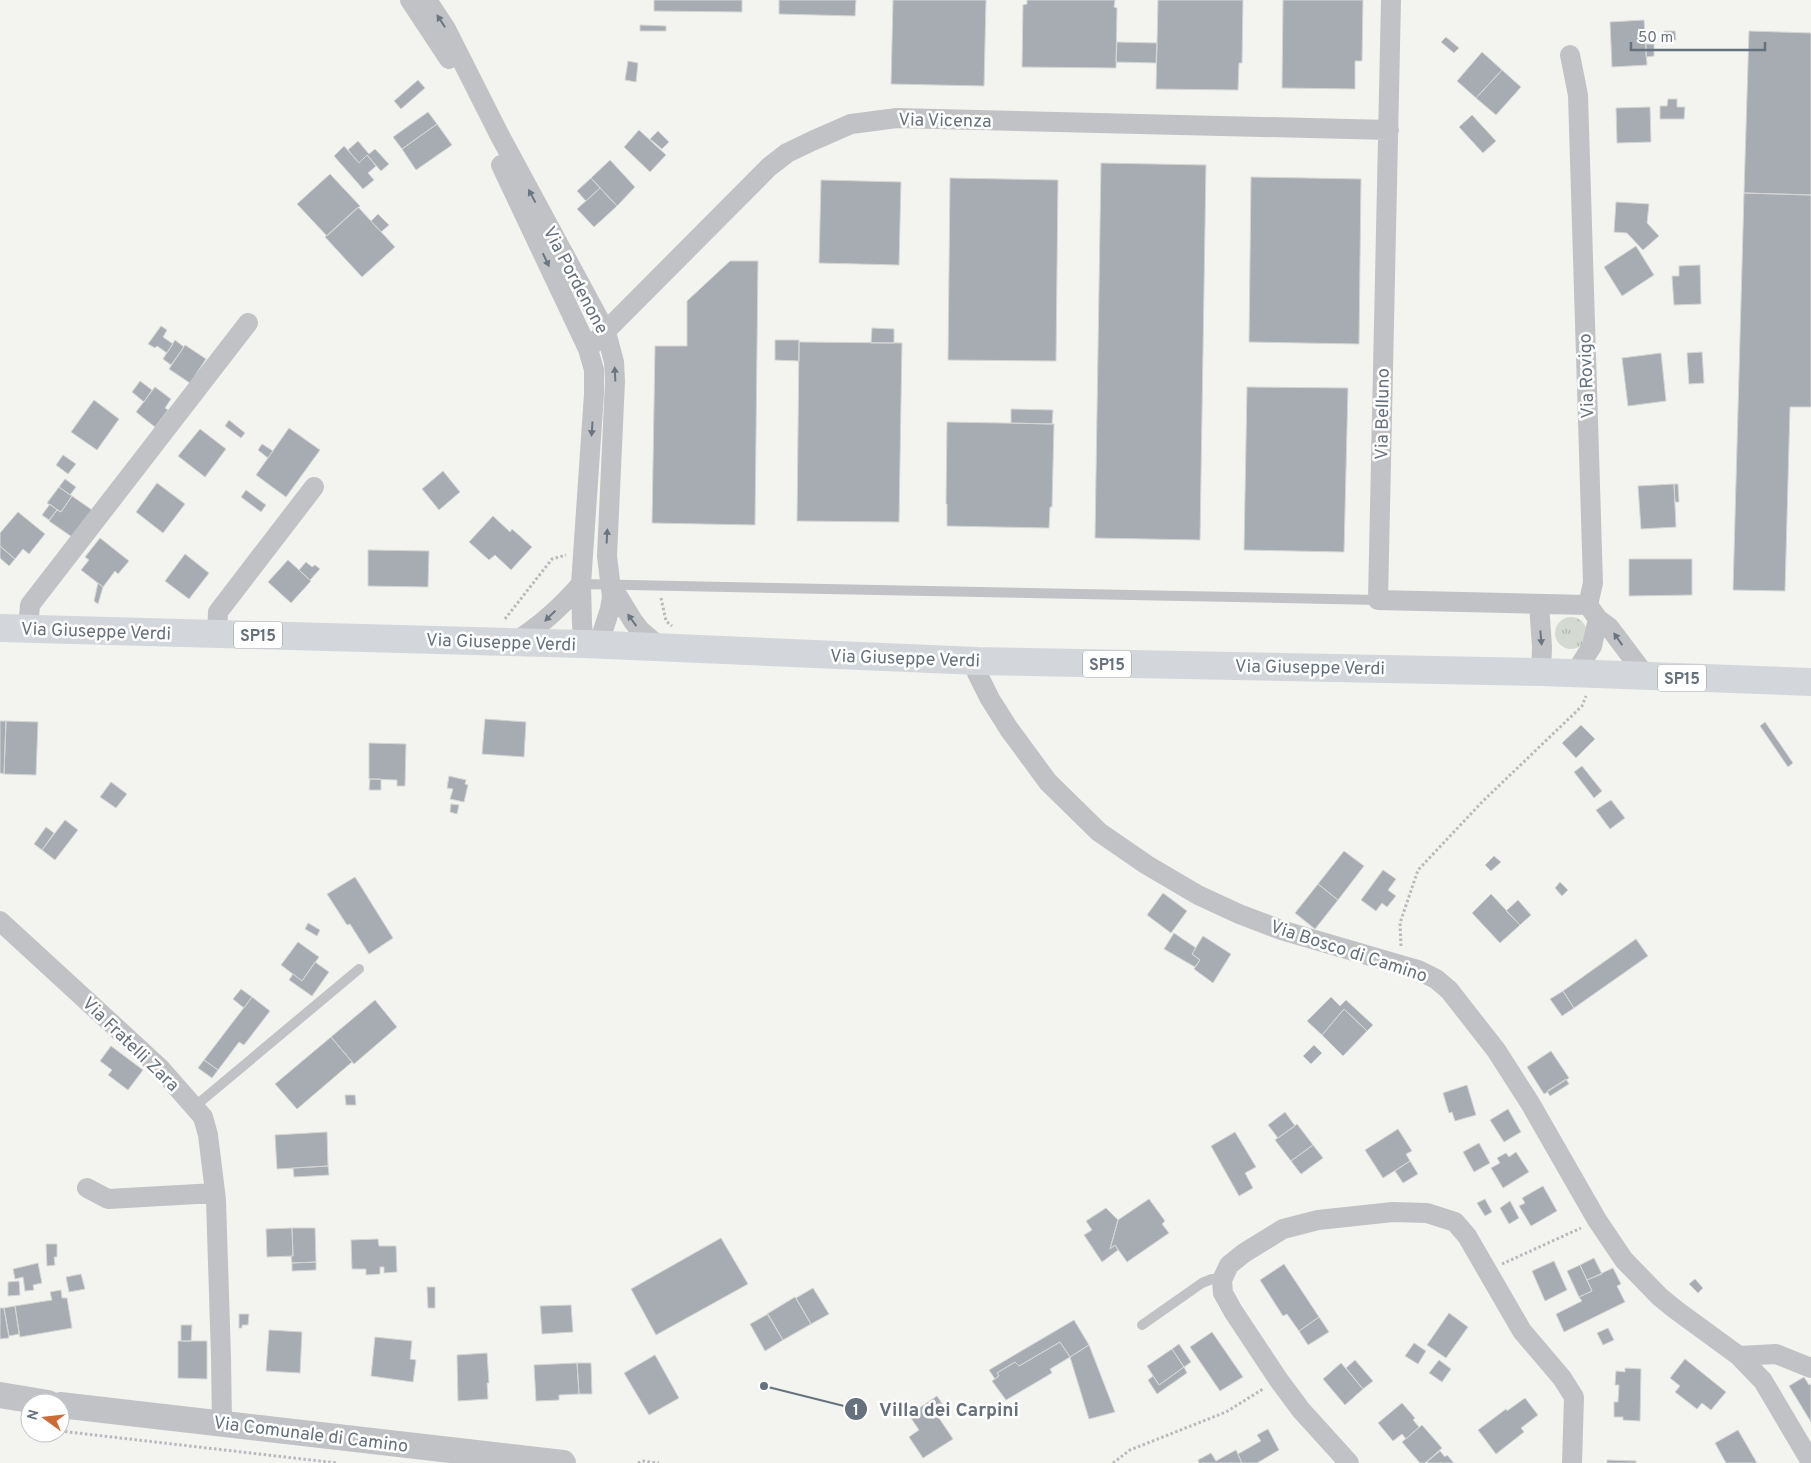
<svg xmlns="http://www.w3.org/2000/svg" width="1811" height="1463" viewBox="0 0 1811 1463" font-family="Overpass,sans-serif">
  <defs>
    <pattern id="grass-tufts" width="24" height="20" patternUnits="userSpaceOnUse" patternTransform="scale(1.25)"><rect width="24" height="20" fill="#d4dad2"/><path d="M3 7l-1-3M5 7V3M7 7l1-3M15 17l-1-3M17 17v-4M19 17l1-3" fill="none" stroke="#b0b5b0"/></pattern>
  </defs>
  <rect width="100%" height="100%" fill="#f3f4f0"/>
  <path fill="url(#grass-tufts)" d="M1555 633a16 16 0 1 1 32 0a16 16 0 1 1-32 0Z"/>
  <path fill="#a6acb2" stroke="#d5d5d3" d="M654 0H742V12L654 11Z
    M779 0H856L855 16 779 14Z
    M893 0H986L984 86 891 84Z
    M1027 0H1115L1114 7 1117 8 1116 68 1022 67 1023 5 1027 4Z
    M1158 0H1243L1242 63H1239L1238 90 1156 89Z
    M1283 0H1363L1362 61H1355V89L1282 88Z
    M1644 20 1647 65 1612 67 1610 22Z
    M640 25 666 26V31H640Z
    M1664 31H1675L1676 40H1664Z
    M1749 31 1811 33V195L1744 193Z
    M1446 37 1459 48 1454 53 1441 42Z
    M1117 42 1157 43 1156 63 1116 62Z
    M1646 44H1654V56L1646 57Z
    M1482 52 1502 70 1476 98 1457 81Z
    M628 61 638 63 636 82 625 80Z
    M1502 70 1521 87 1496 115 1476 98Z
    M418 80 425 88 401 109 394 101Z
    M1668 99H1677V107H1685L1684 119H1660V106H1667Z
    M1650 107 1651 142 1617 143 1616 108Z
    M428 112 437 124 402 149 393 137Z
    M1472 115 1496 141 1483 153 1459 127Z
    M437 124 452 145 416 170 402 149Z
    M639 130 666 155 650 172 624 147Z
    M658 131 669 142 662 149 650 139Z
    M358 141 369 154 375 149 389 164 381 171 367 155 359 163 348 150Z
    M344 146 359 163 367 155 376 166 368 173 374 180 363 189 334 156Z
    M610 160 635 187 617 206 591 178Z
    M1101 163 1206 165 1200 540 1095 538Z
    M330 174 360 206 327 236 297 204Z
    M1251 177 1361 179 1359 344 1249 342Z
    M591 178 600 188 586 201 577 191Z
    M950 178 1058 180 1056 361 948 360Z
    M821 180 901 182 899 265 819 263Z
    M600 188 617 206 594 227 577 209Z
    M1744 193 1811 195V407H1790L1785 591 1733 590Z
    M1616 202 1649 204 1647 223 1659 236 1643 250 1627 233 1614 232Z
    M358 207 395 247 362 277 325 237Z
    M378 214 389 225 381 232 371 221Z
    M1636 246 1654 275 1622 296 1604 267Z
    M730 261H758L755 525 652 523 655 346H687V301Z
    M1700 265 1701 304 1674 305 1672 276H1679V266Z
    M161 326 167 330 163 337 173 344 167 353 157 346 155 348 148 344Z
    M872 328 894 329V343H871Z
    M175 340 184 347 171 365 163 359Z
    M775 340H799V361L775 360Z
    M799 342 902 343 899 522 797 521Z
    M185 345 206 359 190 383 169 369Z
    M1702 352 1704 383 1689 384 1687 353Z
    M1661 353 1666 401 1628 406 1622 358Z
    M140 381 152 390 144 402 132 392Z
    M155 387 171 399 165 408 168 410 155 427 136 412Z
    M1247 387 1348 388 1344 552 1244 550Z
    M94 400 119 419 97 450 71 432Z
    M1011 409 1053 410 1052 424 1011 423Z
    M229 420 245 433 241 438 225 426Z
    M947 422 1054 424 1052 507H1050L1049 528 947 526V504H946Z
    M289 428 320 450 286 497 256 475Z
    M200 429 226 449 205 477 178 456Z
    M262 444 273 451 268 458 258 450Z
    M63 455 76 464 68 474 56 465Z
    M443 471 460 492 439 510 422 489Z
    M65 479 76 487 70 495 59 487Z
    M157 483 185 504 163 533 136 512Z
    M1674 484H1678L1679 502H1675Z
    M1674 484 1676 527 1641 529 1638 486Z
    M59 487 72 496 61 512 47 503Z
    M246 490 266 505 261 512 241 497Z
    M72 496 92 510 72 537 49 521 57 510 61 512Z
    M50 504 57 510 49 520 42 515Z
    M18 512 45 534 29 554 23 549 15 559 0 546V533Z
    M493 516 510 532 512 529 532 547 511 570 495 555 489 560 469 542Z
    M100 538 129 561 118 574 115 571 103 587 81 570 89 560 85 557Z
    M0 546 15 559 9 566 0 558Z
    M368 550 429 551 428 587 368 586Z
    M185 554 209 573 189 599 165 581Z
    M1629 559H1692V595L1629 596Z
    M288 560 311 581 291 603 268 582Z
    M306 562 312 567 315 565 320 569 310 580 299 570Z
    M98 583 103 587 98 604 94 601Z
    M485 719 526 722 524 757 482 754Z
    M0 721H6L4 774 0 773Z
    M6 721 38 722 36 775 4 774Z
    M1765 722 1793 763 1788 767 1760 726Z
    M1581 725 1595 739 1576 758 1562 743Z
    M369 743 406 744 405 786H397V780L369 779Z
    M1582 766 1602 791 1594 798 1574 772Z
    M449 776 466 780 465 784 468 785 464 802 450 799 453 789 447 788Z
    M370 779H381V790H369Z
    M111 782 127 794 116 808 100 797Z
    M1611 800 1625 818 1610 829 1596 810Z
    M451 804 459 805 457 814 450 812Z
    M65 820 78 830 55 860 42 850Z
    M46 827 54 833 42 850 34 844Z
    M1344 851 1364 866 1338 900 1318 884Z
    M1494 856 1501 862 1491 871 1485 865Z
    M1383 870 1396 879 1388 890 1396 896 1387 907 1382 903 1376 911 1361 900Z
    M355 877 393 938 369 954 350 924 347 925 327 894Z
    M1560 882 1568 890 1562 896 1555 888Z
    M1318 884 1338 900 1315 929 1295 913Z
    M1163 893 1187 911 1171 933 1147 915Z
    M1491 894 1520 925 1500 943 1472 913Z
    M1518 900 1531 915 1520 925 1506 911Z
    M308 923 320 930 317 936 305 929Z
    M1174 933 1196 948 1192 954 1200 960 1195 967 1164 949Z
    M1203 936 1231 954 1213 983 1194 969 1200 960 1192 954Z
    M1636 939 1648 956 1574 1008 1563 991Z
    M298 942 319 957 302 981 281 965Z
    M315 962 329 972 312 996 289 980 293 974 302 981Z
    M241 989 252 997 244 1008 233 999Z
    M1563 991 1574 1008 1562 1016 1550 999Z
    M252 997 270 1011 244 1045 239 1042 218 1070 204 1060Z
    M1331 997 1340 1006 1346 1000 1373 1025 1367 1031 1344 1009 1322 1035 1307 1021Z
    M375 1000 397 1027 354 1064 331 1037Z
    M1344 1009 1367 1031 1343 1056 1322 1035Z
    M331 1037 352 1062 297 1109 275 1084Z
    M1314 1045 1322 1053 1311 1064 1303 1056Z
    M111 1046 143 1070 128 1090 108 1075 112 1070 100 1061Z
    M1551 1051 1569 1078 1544 1094 1527 1067Z
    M204 1060 218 1070 212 1078 198 1068Z
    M1566 1079 1569 1084 1550 1096 1547 1091Z
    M1467 1085 1476 1115 1455 1121 1452 1112 1449 1113 1443 1093Z
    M345 1095H355L356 1105H346Z
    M1508 1109 1521 1132 1504 1142 1490 1120Z
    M1285 1112 1295 1126 1278 1138 1268 1125Z
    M1297 1124 1313 1145 1291 1161 1275 1140Z
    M1398 1129 1412 1151 1406 1154 1410 1161 1383 1178 1365 1150Z
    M327 1132 328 1166 277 1169 275 1135Z
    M1235 1132 1256 1167 1245 1173 1253 1188 1239 1196 1211 1146Z
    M1479 1143 1490 1163 1474 1172 1463 1152Z
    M1313 1145 1323 1158 1301 1174 1291 1161Z
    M1516 1152 1529 1172 1503 1188 1491 1168 1500 1163 1497 1158 1506 1153 1509 1157Z
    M1410 1161 1418 1174 1403 1183 1395 1171Z
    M328 1166 329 1175 294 1177 293 1168Z
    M1543 1186 1557 1211 1531 1226 1519 1206 1525 1203 1522 1198Z
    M1149 1199 1165 1221 1162 1224 1169 1233 1127 1262 1115 1245 1110 1249 1118 1220Z
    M1485 1199 1492 1212 1485 1216 1477 1203Z
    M1510 1201 1519 1218 1509 1224 1500 1208Z
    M1106 1208 1118 1220 1110 1249 1115 1245 1118 1250 1102 1262 1084 1235 1092 1230 1086 1221Z
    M292 1228 293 1256 267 1257 266 1229Z
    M292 1228H315L316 1262 292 1263 291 1256H293Z
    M721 1238 748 1284 656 1335 631 1289Z
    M378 1239 379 1246H396L397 1272 384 1273V1267H380V1274L366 1275V1269H352L351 1240Z
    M46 1244H57V1257H54L55 1265 47 1266Z
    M1594 1258 1602 1274 1587 1280 1580 1265Z
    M1554 1261 1567 1290 1545 1301 1532 1271Z
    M316 1262V1270L292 1271V1263Z
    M38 1263 42 1283 33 1285 34 1290 25 1291 23 1277 15 1279 13 1269Z
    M1284 1264 1319 1317 1299 1331 1287 1314 1283 1316 1260 1280Z
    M1580 1265 1592 1291 1579 1297 1567 1271Z
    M1613 1268 1621 1284 1617 1286 1625 1302 1564 1332 1556 1314 1582 1301 1579 1297 1592 1291 1587 1280Z
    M81 1274 85 1289 69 1292 66 1277Z
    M1695 1279 1703 1288 1698 1293 1689 1284Z
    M19 1281 20 1295 8 1296V1282Z
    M427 1287H435V1308H428Z
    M813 1288 829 1314 811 1324 796 1298Z
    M61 1290 62 1298H67L72 1328 20 1337 15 1306 52 1300 50 1292Z
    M795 1297 811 1324 783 1340 767 1314Z
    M571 1305 573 1332 542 1334 540 1306Z
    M15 1306 19 1334 9 1336 4 1308Z
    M0 1308H4L9 1338 0 1339Z
    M1449 1313 1468 1327 1446 1358 1427 1345Z
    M239 1314H249L248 1325H242V1328H239Z
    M768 1314 783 1340 765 1351 750 1324Z
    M1319 1317 1329 1332 1308 1345 1299 1331Z
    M1074 1320 1089 1345 1070 1357 1060 1342 1019 1366 1015 1362 997 1373 999 1376 995 1379 989 1370Z
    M181 1325H192L191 1341H181Z
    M1608 1328 1614 1340 1603 1345 1597 1333Z
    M269 1330 302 1332 300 1373 266 1371Z
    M1212 1332 1243 1377 1220 1391 1190 1347Z
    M375 1337 412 1341 410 1359 416 1360 413 1382 371 1376Z
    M178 1341H207V1379L178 1378Z
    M1060 1342 1070 1357 1050 1369 1052 1373 1006 1400 992 1381 999 1376 997 1373 1015 1362 1019 1366Z
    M1414 1343 1426 1351 1418 1364 1405 1356Z
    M1179 1344 1191 1362 1184 1367 1172 1349Z
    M1089 1345 1115 1412 1089 1419 1070 1357Z
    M1172 1349 1184 1367 1159 1385 1147 1366Z
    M487 1353 489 1383H487L488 1399 458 1401 457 1355Z
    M655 1355 679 1398 649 1415 624 1373Z
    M1685 1359 1726 1392 1711 1410 1702 1403 1697 1409 1675 1392 1680 1386 1670 1378Z
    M1355 1360 1373 1381 1363 1389 1346 1368Z
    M1439 1360 1451 1369 1442 1382 1429 1373Z
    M577 1363H591L592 1394H579Z
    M577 1363 579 1394 559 1395V1400L536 1401 534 1365Z
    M1341 1363 1363 1389 1345 1405 1323 1379Z
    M1184 1367 1187 1373 1157 1394 1148 1380 1153 1376 1159 1385Z
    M1625 1368 1641 1369 1640 1421 1623 1420V1417H1614V1402H1618L1619 1385H1615L1616 1371 1625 1372Z
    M1804 1377 1809 1385 1811 1384V1422L1789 1386Z
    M937 1396 948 1412 939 1418 953 1439 923 1458 909 1437 919 1430 909 1415Z
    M1525 1398 1538 1415 1521 1428 1524 1432 1496 1454 1478 1430 1506 1409 1507 1411Z
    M1402 1403 1415 1418 1413 1420 1419 1427 1406 1439 1402 1434 1393 1441 1378 1423Z
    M1422 1425 1442 1448 1425 1463H1420L1402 1442Z
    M1268 1429 1279 1450 1257 1463H1242L1238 1454 1261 1441 1257 1435Z
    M1738 1430 1757 1463H1726L1715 1443Z
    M1236 1450 1242 1463H1199L1198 1460 1211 1453 1216 1461Z
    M1440 1451 1445 1457 1447 1455 1454 1463H1428L1427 1462Z
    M1607 1460 1636 1461V1463H1607Z"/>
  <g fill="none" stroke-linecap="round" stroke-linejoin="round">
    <path stroke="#b7b9bc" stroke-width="3" stroke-dasharray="2.5 2.5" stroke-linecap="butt" d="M661 598 666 621 672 626
      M505 619 552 559 566 555
      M1401 946 1400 923 1418 870 1483 801 1582 706 1586 696
      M1502 1264 1581 1228
      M60 1431 337 1463
      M638 1463 642 1461 659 1463
      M1113 1463 1130 1450 1226 1412 1263 1389"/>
    <path stroke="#c0c2c5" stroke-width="10" d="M581 584 1378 600
      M194 1107 359 969
      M1142 1325 1202 1283 1212 1279 1222 1280"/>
    <path stroke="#c0c2c5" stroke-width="20" d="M410 0 449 59
      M427 0 446 29 500 136 606 332 614 362 615 381 607 556 612 597 610 609 598 646
      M1391 0 1378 600 1588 605
      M1570 55 1578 95 1593 583 1588 605
      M501 165 588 349 594 370V394L581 584 582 624 584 644
      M588 349 769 167 787 153 812 141 851 124 897 118 1389 130
      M611 585 633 621 640 630 661 648
      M1539 604 1542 647 1541 672
      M1588 605 1598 619 1609 627 1646 676
      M28 629 30 605 248 323
      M217 634 218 612 314 487
      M515 642C542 624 560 608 581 584
      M977 661V673L990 699 1009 729 1048 782 1099 832 1147 865 1198 895 1239 914 1281 930 1418 970 1436 979 1449 990 1496 1050 1530 1103 1597 1220 1624 1260 1660 1297 1676 1310 1739 1356 1763 1381 1811 1462
      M1575 673 1592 646 1598 619
      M0 921 160 1068 203 1117 208 1135 216 1200 221 1357 222 1423
      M87 1188 108 1199 215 1193
      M1739 1356 1776 1354 1811 1368
      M1349 1463 1301 1410 1278 1379 1233 1311 1223 1293 1222 1280 1229 1265 1244 1253 1283 1229 1318 1220 1393 1212 1427 1213 1455 1222 1467 1236 1522 1331 1562 1378 1574 1397 1572 1463"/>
    <path stroke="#c0c2c5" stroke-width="26" d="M0 1395 48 1403
      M60 1405 563 1463"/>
    <path stroke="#d3d7db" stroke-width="28" d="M0 628 584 644 977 661 1541 672 1811 682"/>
  </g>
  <defs><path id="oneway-solid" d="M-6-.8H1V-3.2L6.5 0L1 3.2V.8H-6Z" transform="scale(1.25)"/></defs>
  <g fill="#6a7582">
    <use href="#oneway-solid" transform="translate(441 21) rotate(-123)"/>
    <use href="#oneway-solid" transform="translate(532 196) rotate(-118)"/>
    <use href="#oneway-solid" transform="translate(546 260) rotate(65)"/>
    <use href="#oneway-solid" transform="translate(615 374) rotate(-93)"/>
    <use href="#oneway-solid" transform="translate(592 429) rotate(94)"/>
    <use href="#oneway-solid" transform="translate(607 536) rotate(-87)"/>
    <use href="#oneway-solid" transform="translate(550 616) rotate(136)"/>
    <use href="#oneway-solid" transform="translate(632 620) rotate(-126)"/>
    <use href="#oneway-solid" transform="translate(1541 638) rotate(85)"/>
    <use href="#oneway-solid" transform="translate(1618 639) rotate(-125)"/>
  </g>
  <g text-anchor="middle" stroke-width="5" stroke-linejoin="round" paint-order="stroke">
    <g fill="#fff" stroke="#949ca5" stroke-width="1">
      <rect x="234" y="621.5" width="48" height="27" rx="4"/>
      <rect x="1083" y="650.5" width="48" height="27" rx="4"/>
      <rect x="1658" y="664.5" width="48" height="27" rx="4"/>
    </g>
    <g font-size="16" font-weight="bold" fill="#66717e">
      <text x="258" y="641">SP15</text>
      <text x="1107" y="670">SP15</text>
      <text x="1682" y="684">SP15</text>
    </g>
    <g font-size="18" fill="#66717e" stroke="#fff">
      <text transform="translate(945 120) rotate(1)" y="6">Via Vicenza</text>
      <text transform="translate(576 280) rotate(62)" y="6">Via Pordenone</text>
      <text transform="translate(1586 376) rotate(-92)" y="6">Via Rovigo</text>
      <text transform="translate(1382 414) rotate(-89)" y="6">Via Belluno</text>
      <text transform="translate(96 631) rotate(2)" y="6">Via Giuseppe Verdi</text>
      <text transform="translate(501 642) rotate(2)" y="6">Via Giuseppe Verdi</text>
      <text transform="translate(905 658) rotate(2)" y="6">Via Giuseppe Verdi</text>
      <text transform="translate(1310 667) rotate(1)" y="6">Via Giuseppe Verdi</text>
      <text transform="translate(1349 951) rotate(18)" y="6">Via Bosco di Camino</text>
      <text transform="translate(131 1044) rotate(44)" y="6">Via Fratelli Zara</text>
      <text transform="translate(311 1434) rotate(7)" y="6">Via Comunale di Camino</text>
    </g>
  </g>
  <path fill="none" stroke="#66717e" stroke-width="2" d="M764 1386L856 1409"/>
  <g fill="#66717e" stroke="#fff" stroke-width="2">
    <circle cx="764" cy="1386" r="5"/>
    <circle cx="856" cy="1409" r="12"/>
  </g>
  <g font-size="15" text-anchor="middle" font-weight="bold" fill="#fff">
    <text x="856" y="1415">1</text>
  </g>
  <g font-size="19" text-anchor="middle" font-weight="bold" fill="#66717e" stroke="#fff" stroke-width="5" stroke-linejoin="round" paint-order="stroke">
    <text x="949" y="1416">Villa dei Carpini</text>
  </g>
  <g transform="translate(45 1418) rotate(285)"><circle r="24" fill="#ffffff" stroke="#c2c6cb"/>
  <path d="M0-4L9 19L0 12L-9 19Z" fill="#cd6b37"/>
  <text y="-8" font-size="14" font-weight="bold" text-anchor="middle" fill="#66717e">N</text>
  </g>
  <path d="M1631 42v8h134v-8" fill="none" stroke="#66717e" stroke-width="2.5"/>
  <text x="1638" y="42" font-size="15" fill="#66717e" stroke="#ffffff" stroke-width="4" paint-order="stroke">50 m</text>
</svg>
